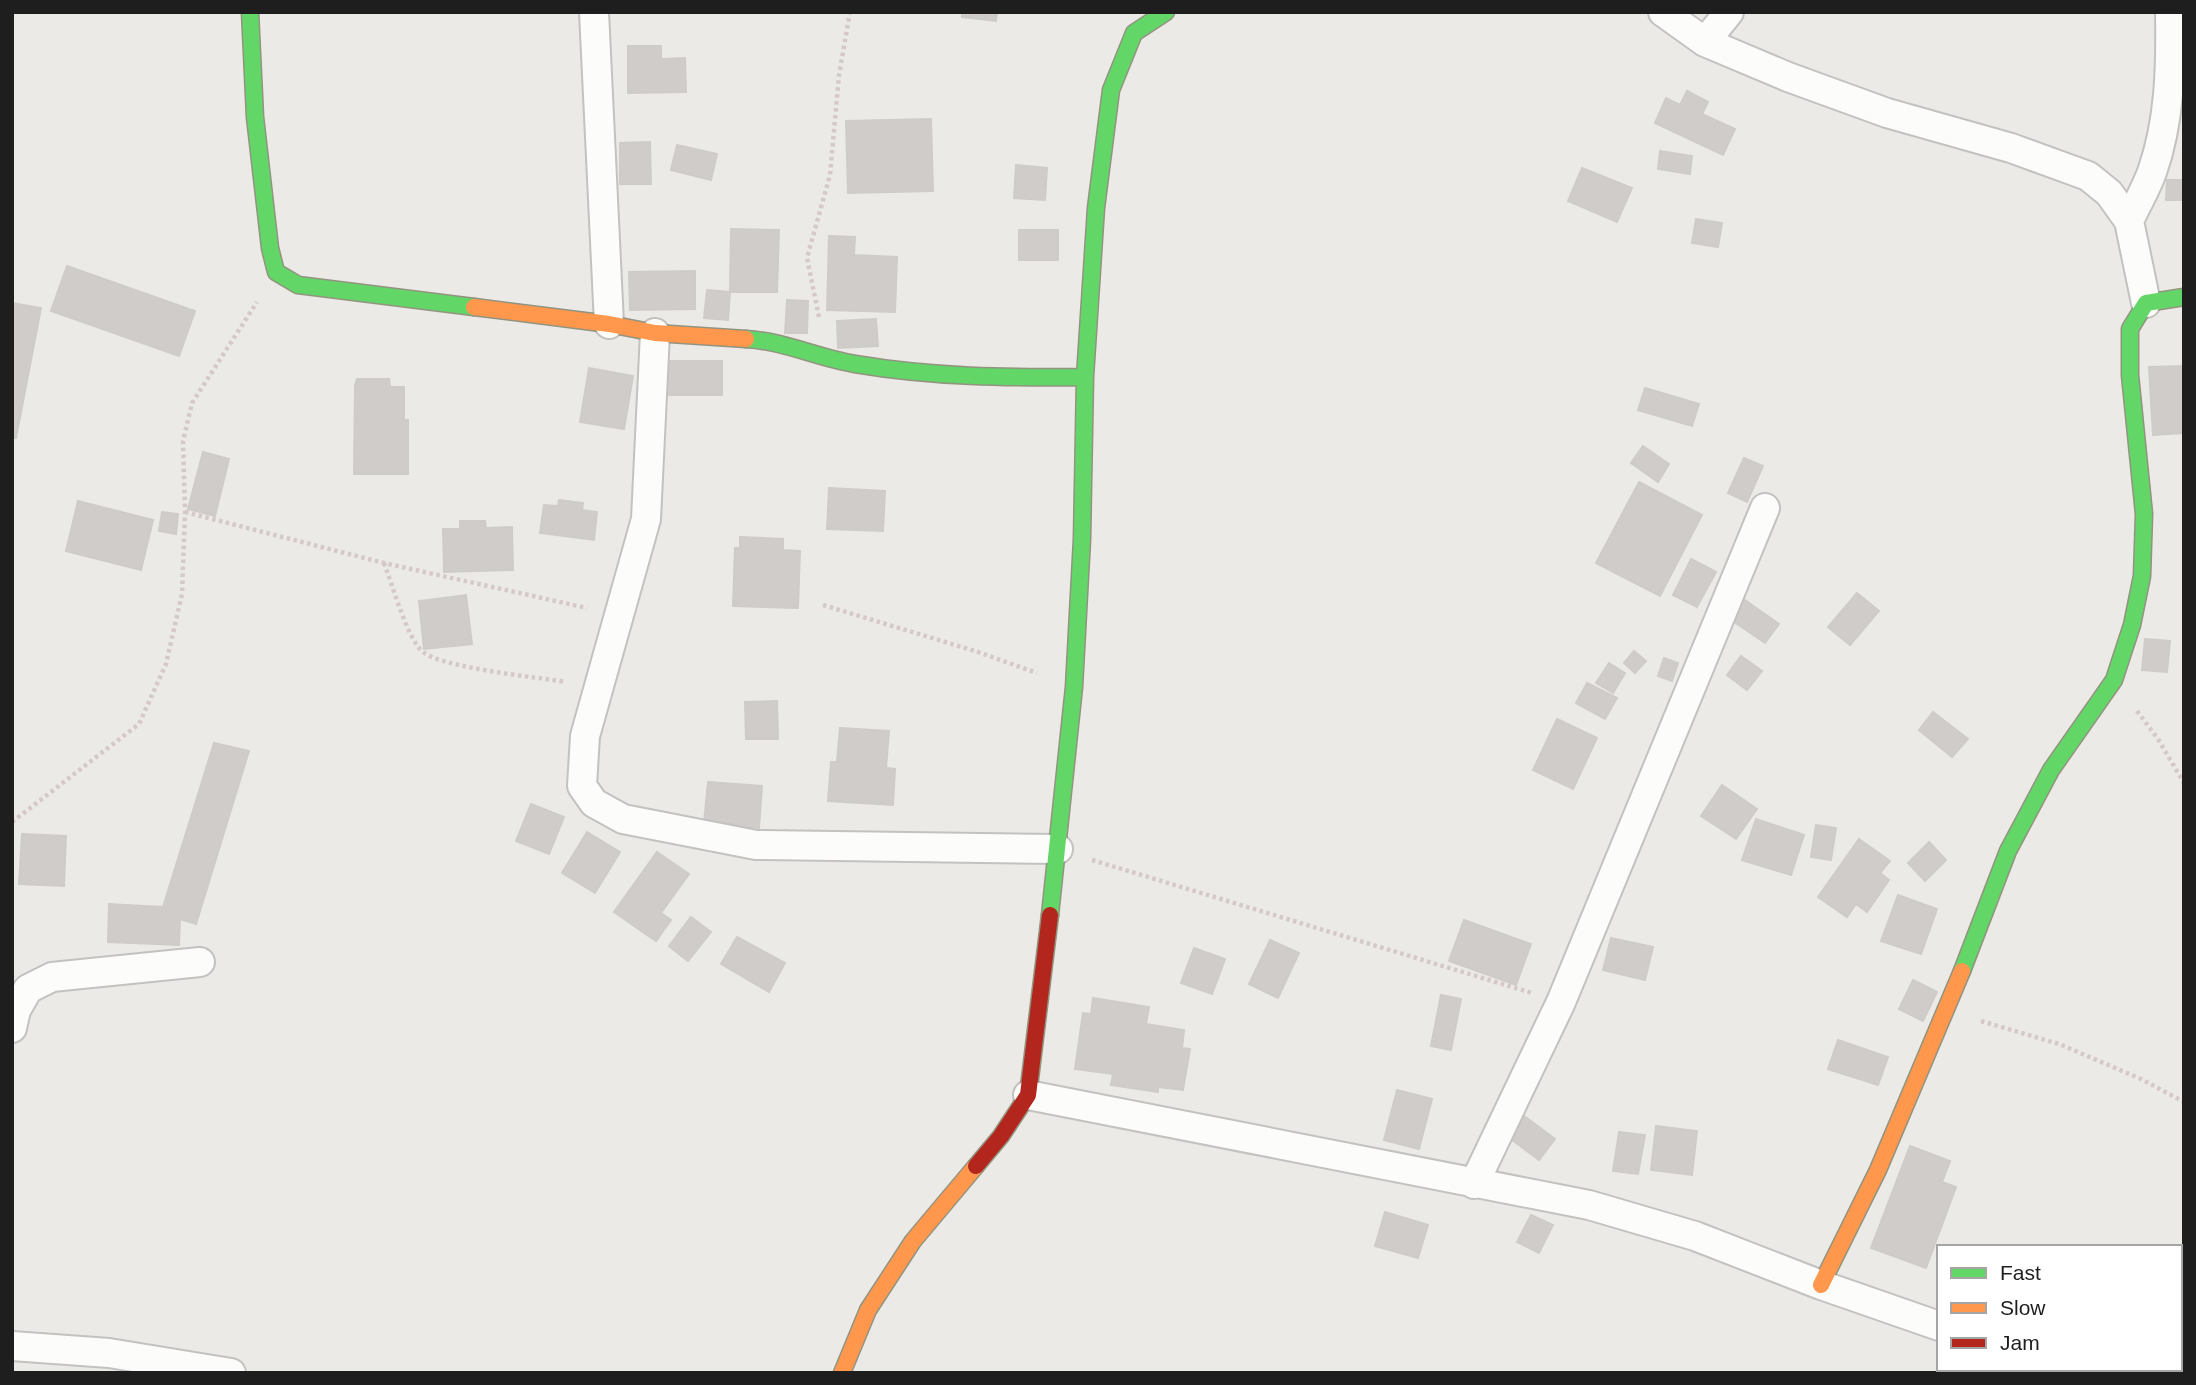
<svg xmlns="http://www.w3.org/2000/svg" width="2196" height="1385" viewBox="0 0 2196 1385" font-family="Arial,sans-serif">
  <rect width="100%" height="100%" fill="#eceae7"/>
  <path fill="#cfccca" stroke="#cfccc8" stroke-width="2" d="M962 12H997L996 21 962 17Z
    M628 46H661V59L685 58 686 92 628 93Z
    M1687 91 1708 102 1702 114 1735 129 1723 155 1655 123 1666 98 1680 105Z
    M931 119 933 191 848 193 846 121Z
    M650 142 651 184H620V143Z
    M677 145 717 154 711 180 671 170Z
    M1660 151 1692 156 1690 174 1658 169Z
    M1016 165 1047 168 1045 200 1014 198Z
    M1582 168 1632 188 1617 222 1568 201Z
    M2167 180H2184V200H2166Z
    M1696 219 1722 223 1718 247 1692 243Z
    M731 229 779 230 777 292H730Z
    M1019 230H1058V260H1019Z
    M829 236 855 237 854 255 897 257 895 312 827 310Z
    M67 266 195 311 179 356 51 311Z
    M695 271V309L630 310 629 272Z
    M707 290 730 292 728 320 704 318Z
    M787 300 808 301 807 333H785Z
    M12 303 41 308 16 438H12Z
    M876 319 878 346 838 348 837 321Z
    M661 361H722V395H661Z
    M2184 366V433L2153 435 2149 367Z
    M589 368 633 376 624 429 580 422Z
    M357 379H389L390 387H404V420H408V474H354L355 386Z
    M1645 388 1699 404 1692 426 1638 410Z
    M1643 446 1669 464 1658 482 1631 463Z
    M203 452 229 459 215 516 188 509Z
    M1744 458 1763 466 1747 502 1728 493Z
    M1639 482 1702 515 1660 596 1596 563Z
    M829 488 885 491 883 531 827 529Z
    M559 500 583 503 582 510 597 512 594 540 540 533 544 505 558 506Z
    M78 501 153 520 141 570 66 551Z
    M162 512 178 514 176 534 159 531Z
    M460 521H485L486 528 512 527 513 570 444 572 443 529H460Z
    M740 537 783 539V550L800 551 798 608 733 606 735 548H740Z
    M1691 559 1716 572 1697 607 1673 595Z
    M1857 593 1879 611 1850 645 1828 627Z
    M466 595 472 644 424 649 419 601Z
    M1742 598 1779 624 1765 643 1727 617Z
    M2145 639 2170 641 2167 672 2142 670Z
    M1634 651 1646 661 1635 673 1624 663Z
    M1741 656 1762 671 1747 690 1727 675Z
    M1664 658 1678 663 1672 681 1658 676Z
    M1609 663 1625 673 1613 693 1596 683Z
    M1587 683 1617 698 1605 719 1576 703Z
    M777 701 778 739H746L745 702Z
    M1933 712 1968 739 1952 757 1919 730Z
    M1557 719 1597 738 1573 789 1533 770Z
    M840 728 889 731 886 768 895 769 893 805 828 801 831 762H837Z
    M214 743 249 751 196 924 180 919 179 945 108 942 109 904 163 907Z
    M708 782 762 786 759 828 704 823Z
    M1722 785 1757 809 1736 839 1701 816Z
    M531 804 564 817 549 854 516 841Z
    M1756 819 1804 835 1791 875 1742 860Z
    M1816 825 1836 828 1831 860 1811 857Z
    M587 832 620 852 595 893 562 873Z
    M22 834 66 836 64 886 19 884Z
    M1859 839 1890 861 1880 873 1889 880 1867 912 1856 904 1847 917 1818 897Z
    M1929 842 1946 860 1925 881 1908 863Z
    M657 852 689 874 661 913 671 920 656 941 614 912Z
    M1898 895 1937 909 1921 954 1881 941Z
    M691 917 711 932 688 961 669 946Z
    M1464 920 1531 944 1516 985 1449 961Z
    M737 937 785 963 769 992 721 964Z
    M1611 938 1653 947 1645 980 1603 970Z
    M1270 940 1299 953 1278 998 1249 984Z
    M1194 948 1225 959 1212 994 1181 983Z
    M1913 980 1937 992 1923 1021 1899 1009Z
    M1441 995 1461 999 1451 1050 1431 1046Z
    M1093 998 1149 1007 1146 1024 1184 1030 1182 1048 1190 1049 1183 1090 1158 1087V1092L1111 1085 1113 1074 1075 1069 1083 1013 1091 1014Z
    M1838 1040 1888 1057 1878 1085 1828 1069Z
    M1397 1090 1432 1099 1419 1149 1384 1140Z
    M1520 1113 1555 1139 1539 1160 1504 1134Z
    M1656 1126 1697 1131 1692 1175 1651 1170Z
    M1619 1132 1645 1135 1638 1174 1613 1171Z
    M1910 1146 1950 1161 1942 1182 1956 1187 1926 1268 1871 1248Z
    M1385 1212 1428 1225 1418 1258 1375 1246Z
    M1531 1215 1553 1225 1539 1253 1517 1242Z"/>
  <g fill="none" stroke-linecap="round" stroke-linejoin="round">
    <defs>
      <path id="street" d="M594 12 609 324
        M1663 12 1705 42 1788 77 1887 113 2011 148 2088 176 2109 193 2129 221 2146 303
        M1705 42 1729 12
        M2129 221C2136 205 2146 189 2152 172 2170 121 2171 67 2170 12
        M655 333 646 519 585 736 582 786 594 803 623 819 756 845 1058 849
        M12 1028 16 1010 28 989 52 977 200 962
        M1028 1095 1589 1205 1695 1236 1821 1285 1939 1326
        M1474 1184 1561 1002 1765 508
        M12 1346 109 1353 231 1373
        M2056 1369 2065 1373"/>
      <path id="fast" d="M250 12 255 117 270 248 276 272 298 285 474 307
        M746 339C784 341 818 358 855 364 932 377 1008 378 1085 377
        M1050 915 1074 687 1082 539 1085 377 1096 208 1111 90 1134 33 1166 12
        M1962 971 2008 851 2051 770 2114 680 2132 625 2142 576 2144 514 2130 375V329L2146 303 2184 297"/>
      <path id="slow" d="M474 307 609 324 655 333 746 339
        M1821 1285 1878 1170 1962 971
        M842 1373 868 1310 913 1241 976 1166"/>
      <path id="jam" d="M976 1166 1001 1136 1028 1095 1050 915"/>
    </defs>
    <use href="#street" stroke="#c3c2c1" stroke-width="32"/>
    <use href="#fast" stroke="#929480" stroke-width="19"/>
    <use href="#slow" stroke="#929480" stroke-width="19"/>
    <use href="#jam" stroke="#929480" stroke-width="19"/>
    <path stroke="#d5c9c7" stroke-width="4.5" stroke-dasharray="3.5 3.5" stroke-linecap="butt" d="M819 317 807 258 830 175 839 75 850 12
      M185 512 384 563 587 608
      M384 563C392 583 407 639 423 652 443 668 536 677 566 682
      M823 605 975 651 1037 673
      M2137 711 2158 739 2184 783
      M12 822 139 724 166 664 182 594 185 512 183 441 192 403 257 302
      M1092 860 1532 993
      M1981 1021 2059 1044 2141 1079 2184 1102"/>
    <use href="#street" stroke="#fcfcfb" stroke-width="28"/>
    <use href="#fast" stroke="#63d668" stroke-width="16"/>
    <use href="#slow" stroke="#ff974d" stroke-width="16"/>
    <use href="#jam" stroke="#b3261e" stroke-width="16"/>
  </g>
  <rect width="2196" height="1385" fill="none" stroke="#1e1e1e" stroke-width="28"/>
  <rect x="1937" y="1245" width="245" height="126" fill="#ffffff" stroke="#a5a5a5" stroke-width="2"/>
  <rect x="1951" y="1268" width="35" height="10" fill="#63d668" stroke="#a5a5a5" stroke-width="2"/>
  <text x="2000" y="1280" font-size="21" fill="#1e1e1e">Fast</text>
  <rect x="1951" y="1303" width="35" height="10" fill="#ff974d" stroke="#a5a5a5" stroke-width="2"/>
  <text x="2000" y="1315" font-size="21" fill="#1e1e1e">Slow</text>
  <rect x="1951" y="1338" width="35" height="10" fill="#b3261e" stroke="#a5a5a5" stroke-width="2"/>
  <text x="2000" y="1350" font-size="21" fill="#1e1e1e">Jam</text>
</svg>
